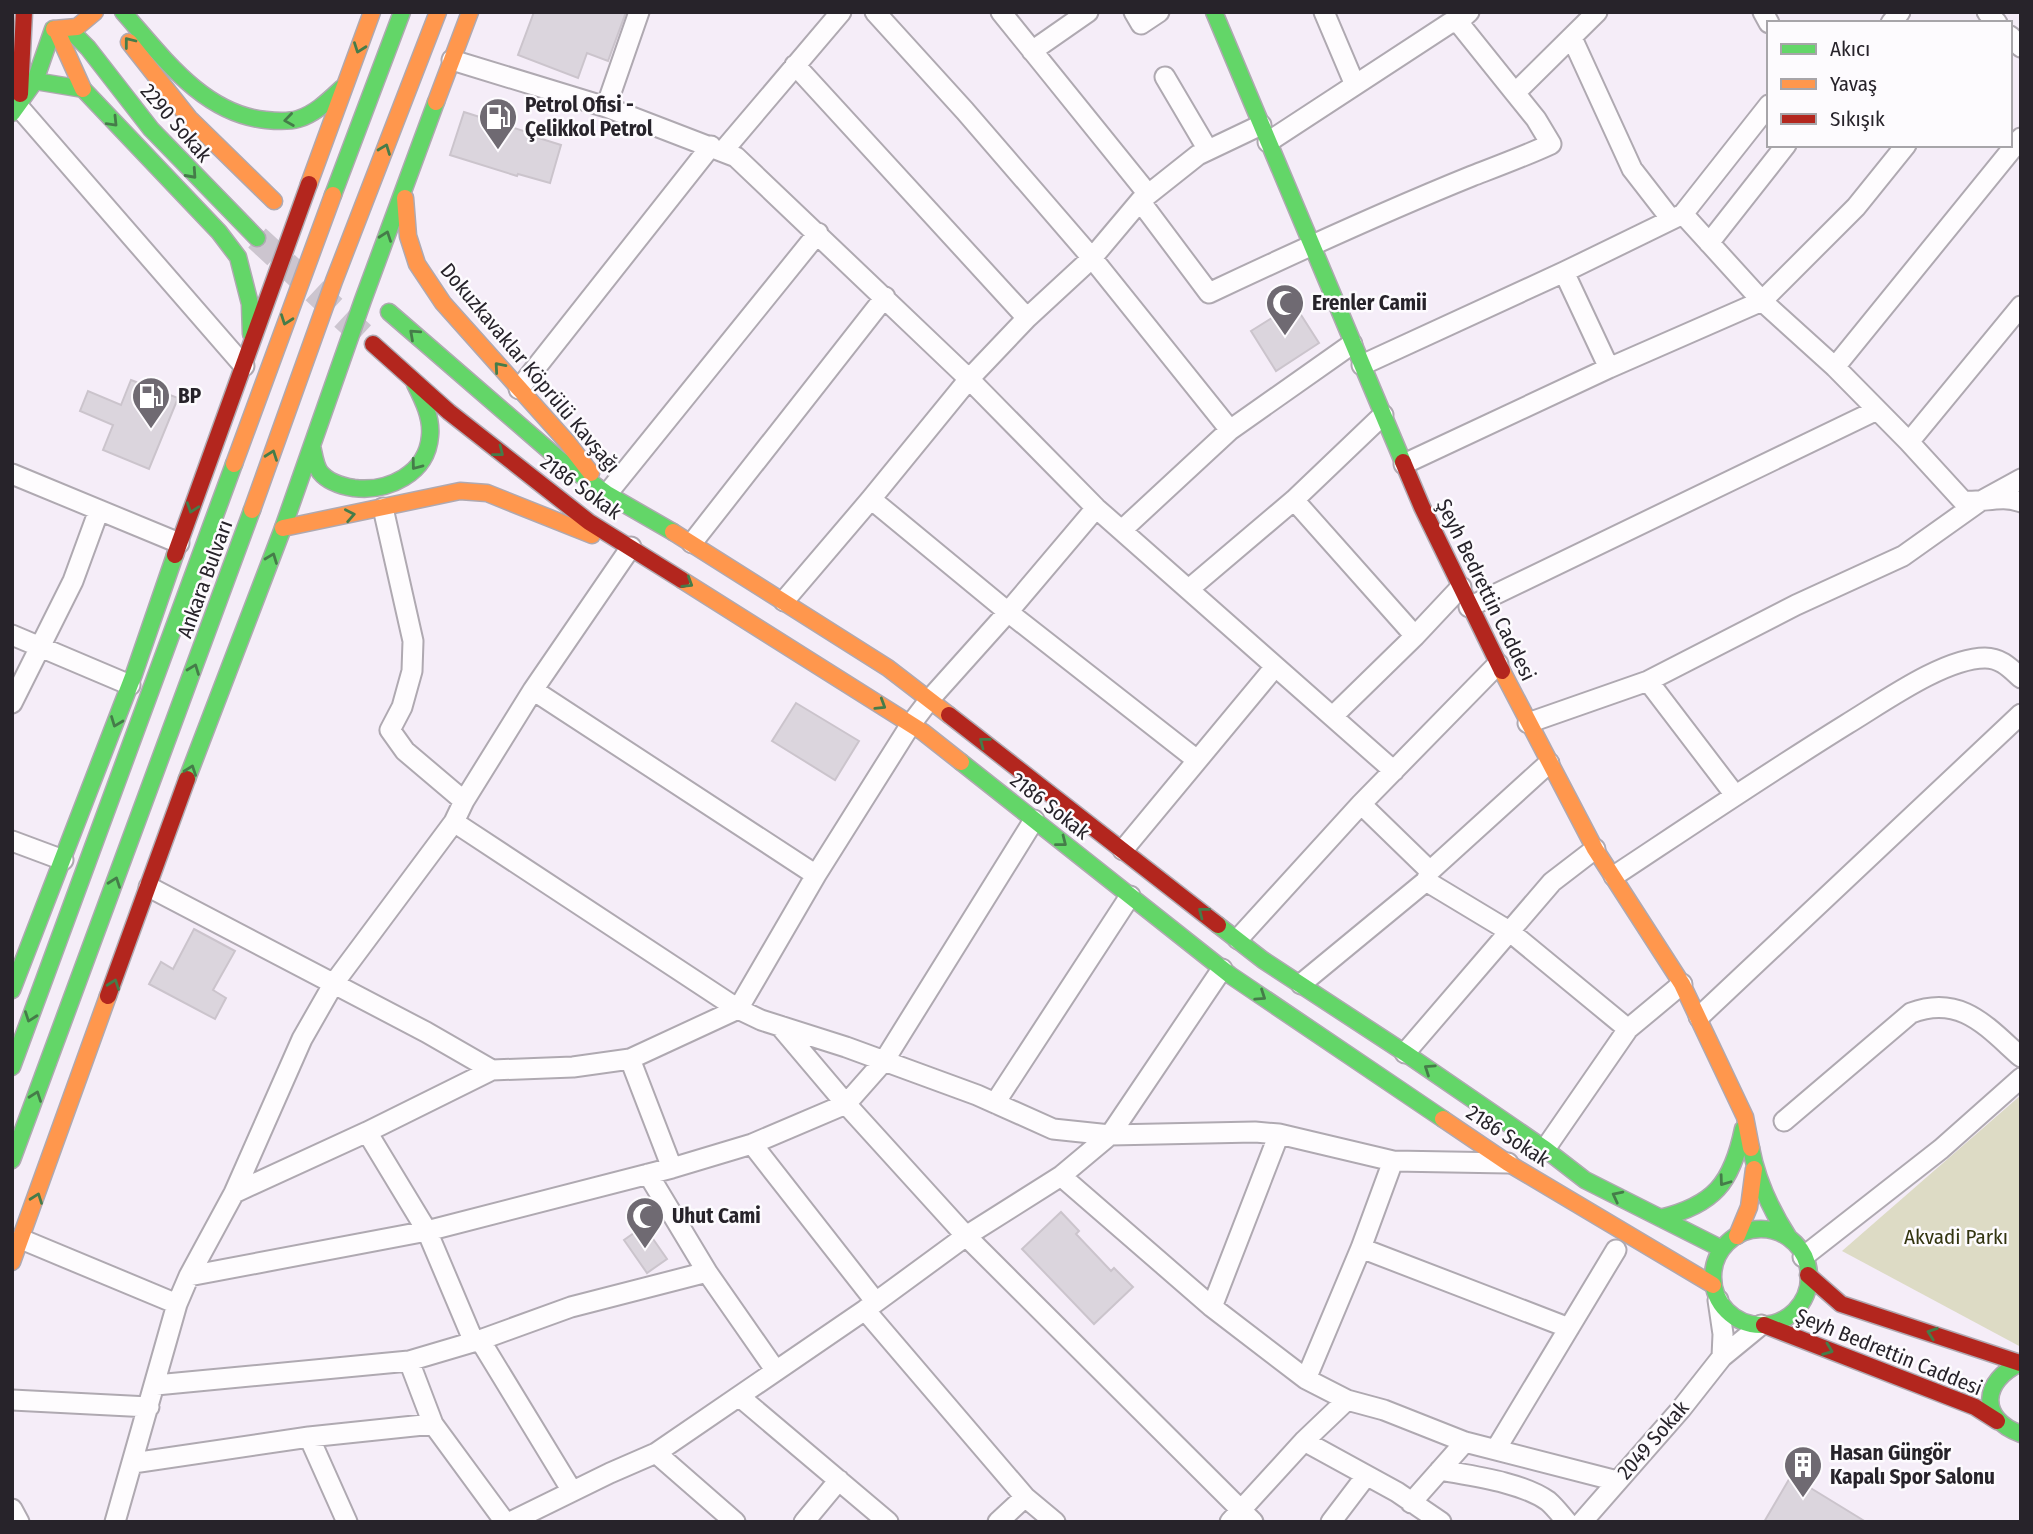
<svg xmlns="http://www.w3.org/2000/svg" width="2033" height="1534" viewBox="0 0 2033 1534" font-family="'Fira Sans Condensed',sans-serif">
  <rect width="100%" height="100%" fill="#f5edf8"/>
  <path fill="#dddbc5" d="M2021 1095V1347L1842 1251Z"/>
  <path fill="#dbd5dd" stroke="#cbc4cc" stroke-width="2" d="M534 12H626L608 61 587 53 578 78 518 55Z
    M464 112 530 133 529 135 561 145 550 183 518 174 517 176 450 155Z
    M1294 304 1319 343 1276 371 1251 331Z
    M131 380 178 398 149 469 103 450 113 425 80 411 88 391 121 405Z
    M796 703 859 741 835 780 772 741Z
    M194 929 235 951 213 990 226 998 215 1019 149 984 161 962 173 969Z
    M1061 1212 1079 1231 1076 1234 1111 1271 1114 1268 1133 1287 1094 1324 1022 1249Z
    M644 1226 667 1259 647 1273 624 1240Z
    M1791 1476 1866 1522H1764Z"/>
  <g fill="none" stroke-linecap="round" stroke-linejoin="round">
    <path stroke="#ccc5cf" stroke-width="26" stroke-dasharray="26 13" stroke-linecap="butt" d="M257 238 369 341"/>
    <defs>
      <path id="street" d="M875 12 965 111 1092 258 1230 430
        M1001 12 1148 194
        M1134 12 1141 24 1159 12
        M1324 12 1355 85
        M1763 12 1769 23
        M1987 12 1997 23
        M1458 22 1515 93
        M1891 23 1900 12
        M2010 36 2021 47
        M1572 38 1632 169 1670 218
        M1032 51 1088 12
        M452 60 606 107 736 157 969 379 1096 508 1394 771
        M795 65 1027 318
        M1165 77 1208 150
        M18 106 244 366
        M606 107 639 12
        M1268 142 1450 23 1458 22 1469 12
        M723 151 841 12
        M1140 201 1209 293C1296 252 1383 212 1472 176 1498 166 1525 156 1551 144L1536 119 1515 93 1597 12
        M1683 214 1762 301 1835 367 1909 442 1963 501C1983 503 2002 494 2021 502
        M1709 243 1786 145
        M1564 272 1609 368
        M1362 365 1564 272 1683 214 1769 105
        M1835 367 2021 138
        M519 389 711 146
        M1909 442 2021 306
        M1404 464 1609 368 1762 301 1856 207 1906 145
        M12 474 179 543
        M607 494 818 233
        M871 499 1008 612 1197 760
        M1294 500 1415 636
        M383 508 413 641 412 671 402 707 390 730 405 751 464 801
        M1122 530 1230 430 1352 344
        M692 543 885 297
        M1189 589 1294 500 1383 415
        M784 601 871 499 969 379 1027 318 1092 258 1140 201 1198 155 1261 125
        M1469 607 1877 410
        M12 635 130 685
        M1648 681 1735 795
        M533 690 816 875
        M12 703 73 581 99 510
        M1333 716 1415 636 1461 587
        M1528 723 1648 681 1796 605 1903 556 1979 502 2021 479
        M1361 804 1430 871
        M454 822 738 1009 761 1020 846 1047 977 1095 1053 1129 1110 1135 1222 969
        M12 841 63 860
        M1123 850 1274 668
        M1614 876C1691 825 1768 773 1847 724 1882 703 1944 658 1985 658 2001 658 2010 668 2021 678
        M1426 881 1509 931 1628 1029
        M149 887 426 1032 492 1070
        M1238 939 1361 804 1498 664
        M1301 984 1426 881 1430 871 1549 763
        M1699 1017 2021 714
        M780 1026 846 1104 966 1236 1253 1522
        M1405 1053 1552 882 1595 849
        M630 1059 672 1168
        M995 1103 1130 896
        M1784 1121 1911 1013C1961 994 1987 1027 2021 1057
        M367 1132 427 1231 474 1342
        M752 1144 875 1301
        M1545 1149 1628 1029 1682 984
        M648 1174 707 1272 776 1371
        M1061 1176 1212 1307 1306 1379 1347 1400 1384 1410 1465 1442 1617 1481
        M234 1193 367 1132 492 1070 573 1067 630 1059 738 1009 816 875 911 724 930 699 1008 612 1096 508
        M21 1239 177 1304
        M1361 1248 1569 1328
        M1803 1257 1941 1149 2021 1078
        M189 1276 427 1231 672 1168 752 1144 846 1104 884 1061 1034 820
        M1718 1300 1723 1334 1722 1357
        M1212 1307 1279 1134
        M865 1310 1025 1497 1055 1522
        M480 1340 572 1491
        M409 1361 433 1424 505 1522
        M1306 1379 1361 1248 1393 1161
        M156 1385 409 1361 480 1340 571 1307 707 1272
        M740 1397 888 1522
        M12 1400 149 1407
        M309 1437 347 1522
        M1304 1441 1397 1492 1441 1522
        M1496 1449 1616 1250
        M656 1453 735 1522
        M133 1463 309 1437 433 1424
        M1440 1470C1472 1476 1521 1482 1548 1501 1555 1507 1561 1515 1567 1522
        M1411 1503 1465 1442
        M12 1509 19 1522
        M115 1522 177 1304 189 1276 234 1193 302 1039 334 983 454 822 464 801 533 690 631 547
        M510 1522 610 1473 656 1453 865 1310 966 1236 1061 1176 1110 1135 1255 1132 1279 1134 1393 1161 1508 1163
        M804 1522 839 1480
        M998 1522 1025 1497
        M1230 1522 1304 1441 1347 1400
        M1331 1522 1366 1476
        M1582 1522 1681 1409 1722 1357 1761 1325"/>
      <path id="fast" d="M123 12C162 56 203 114 266 120 276 121 288 122 298 119 315 114 329 100 342 88
        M1214 12 1403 462
        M69 29 88 48 151 129 257 238
        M35 81 83 89 219 232 238 257 250 304 251 334
        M12 113 35 81 53 29
        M333 195 402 12
        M389 312 560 460 607 494 673 532
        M312 446C314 454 315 465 320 472 328 482 341 486 354 488 388 492 427 474 430 436 432 418 423 400 415 384
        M961 762 1230 975 1443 1119
        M187 779 283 528 363 300 436 102
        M1218 925 1263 960 1405 1053 1545 1149 1585 1180 1722 1249
        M12 990 134 674 175 555
        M12 1067 234 464
        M1751 1148C1757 1181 1771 1210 1789 1238
        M12 1160 252 510
        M1660 1218C1714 1205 1732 1183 1743 1129
        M1713 1277a48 48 0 1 1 96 0a48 48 0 1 1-96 0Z
        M2021 1363C1982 1380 1978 1419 2021 1434"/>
      <path id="slow" d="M54 29 77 27 95 12
        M56 29 83 89
        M129 42 189 118 274 201
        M436 102 470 12
        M309 184 372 12
        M405 198 408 236 417 264 443 303 567 442 591 473
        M234 464 333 195
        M252 510 334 281 438 12
        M283 528 460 491 487 493 592 535
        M673 532 888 668 949 715
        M682 580 923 732 961 762
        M1502 671 1595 849 1682 984 1745 1117 1751 1148
        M1443 1119 1508 1163 1713 1285
        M1737 1236 1749 1207 1754 1169
        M12 1262 108 996"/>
      <path id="jam" d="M20 94 24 12
        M373 344 449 412 589 522 682 580
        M1403 462 1422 507 1502 671
        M175 555 309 184
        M949 715 1218 925
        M108 996 187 779
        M1808 1275 1841 1304 2020 1363
        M1764 1325 1975 1407 1997 1421"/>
    </defs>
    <use href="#street" stroke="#afa9b1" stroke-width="23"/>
    <use href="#fast" stroke="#afa9b1" stroke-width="19"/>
    <use href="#slow" stroke="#afa9b1" stroke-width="19"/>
    <use href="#jam" stroke="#afa9b1" stroke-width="19"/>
    <use href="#street" stroke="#fefcfe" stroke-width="19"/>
    <use href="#fast" stroke="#63d668" stroke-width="16"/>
    <use href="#slow" stroke="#ff974d" stroke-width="16"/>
    <use href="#jam" stroke="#b3261e" stroke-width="16"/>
  </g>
  <defs><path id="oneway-chevron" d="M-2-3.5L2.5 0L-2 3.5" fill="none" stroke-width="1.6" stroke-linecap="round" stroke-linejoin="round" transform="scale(1.75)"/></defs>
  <g stroke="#457c49">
    <use href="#oneway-chevron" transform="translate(129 42) rotate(-128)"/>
    <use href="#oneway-chevron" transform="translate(359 48) rotate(110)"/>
    <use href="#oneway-chevron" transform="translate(289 120) rotate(172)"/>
    <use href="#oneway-chevron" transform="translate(113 122) rotate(46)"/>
    <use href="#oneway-chevron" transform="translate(385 149) rotate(-69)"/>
    <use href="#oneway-chevron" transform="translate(192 174) rotate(48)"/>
    <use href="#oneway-chevron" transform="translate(386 236) rotate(-70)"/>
    <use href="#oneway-chevron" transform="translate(286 320) rotate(110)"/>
    <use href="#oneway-chevron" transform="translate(414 334) rotate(-138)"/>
    <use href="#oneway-chevron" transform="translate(499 367) rotate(-131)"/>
    <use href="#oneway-chevron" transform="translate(499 452) rotate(38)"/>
    <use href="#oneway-chevron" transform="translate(272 455) rotate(-70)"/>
    <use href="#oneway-chevron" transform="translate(416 465) rotate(127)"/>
    <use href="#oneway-chevron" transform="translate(192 508) rotate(109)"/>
    <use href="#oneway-chevron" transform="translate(350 515) rotate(-11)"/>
    <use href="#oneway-chevron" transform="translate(272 558) rotate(-69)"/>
    <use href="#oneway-chevron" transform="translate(688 583) rotate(32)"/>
    <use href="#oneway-chevron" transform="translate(194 669) rotate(-69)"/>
    <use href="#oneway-chevron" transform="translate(881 705) rotate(32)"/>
    <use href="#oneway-chevron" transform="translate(116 722) rotate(111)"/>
    <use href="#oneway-chevron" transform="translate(984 742) rotate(-142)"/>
    <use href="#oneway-chevron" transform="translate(191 770) rotate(-70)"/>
    <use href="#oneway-chevron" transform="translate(1062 842) rotate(38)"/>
    <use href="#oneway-chevron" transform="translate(115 882) rotate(-70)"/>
    <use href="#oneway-chevron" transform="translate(1203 912) rotate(-142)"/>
    <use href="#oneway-chevron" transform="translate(114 984) rotate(-70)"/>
    <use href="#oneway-chevron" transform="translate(1261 996) rotate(34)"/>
    <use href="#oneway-chevron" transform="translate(30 1017) rotate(110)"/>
    <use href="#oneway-chevron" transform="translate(1429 1069) rotate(-146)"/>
    <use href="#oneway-chevron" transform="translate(36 1096) rotate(-70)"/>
    <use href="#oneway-chevron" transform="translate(1724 1181) rotate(126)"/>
    <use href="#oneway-chevron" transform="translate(1617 1196) rotate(-153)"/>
    <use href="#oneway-chevron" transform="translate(37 1198) rotate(-70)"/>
    <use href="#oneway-chevron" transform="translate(1932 1333) rotate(-161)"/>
    <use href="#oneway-chevron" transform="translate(1828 1350) rotate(21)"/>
  </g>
  <defs>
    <symbol id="fuel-pin" viewBox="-11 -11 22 30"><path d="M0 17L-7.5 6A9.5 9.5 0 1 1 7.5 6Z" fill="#6f6a72" stroke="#fdfbfe"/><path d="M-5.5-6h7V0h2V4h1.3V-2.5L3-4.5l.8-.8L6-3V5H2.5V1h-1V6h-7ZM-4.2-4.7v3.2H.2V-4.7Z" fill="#fff"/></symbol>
    <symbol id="mosque-pin" viewBox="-11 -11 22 30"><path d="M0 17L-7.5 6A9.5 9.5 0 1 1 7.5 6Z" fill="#6f6a72" stroke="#fdfbfe"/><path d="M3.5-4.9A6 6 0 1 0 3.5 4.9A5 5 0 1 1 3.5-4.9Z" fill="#fff"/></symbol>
    <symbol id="building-pin" viewBox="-11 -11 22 30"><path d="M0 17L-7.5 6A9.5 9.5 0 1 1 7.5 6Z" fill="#6f6a72" stroke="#fdfbfe"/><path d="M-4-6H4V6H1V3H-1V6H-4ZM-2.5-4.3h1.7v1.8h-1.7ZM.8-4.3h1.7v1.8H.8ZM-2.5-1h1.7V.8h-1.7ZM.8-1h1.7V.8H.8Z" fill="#fff"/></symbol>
  </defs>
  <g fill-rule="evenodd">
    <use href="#fuel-pin" x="476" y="95" width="44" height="60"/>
    <use href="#mosque-pin" x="1263" y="281" width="44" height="60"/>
    <use href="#fuel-pin" x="129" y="374" width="44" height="60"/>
    <use href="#mosque-pin" x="623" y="1194" width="44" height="60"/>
    <use href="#building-pin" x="1781" y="1443" width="44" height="60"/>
  </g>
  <g text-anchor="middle" stroke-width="5" stroke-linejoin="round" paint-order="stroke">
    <g font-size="21" font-weight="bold" fill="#27232a" stroke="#fdfbfe" text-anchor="start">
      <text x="525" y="112">Petrol Ofisi -<tspan x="525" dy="24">Çelikkol Petrol</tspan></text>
      <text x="1312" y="310">Erenler Camii</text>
      <text x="178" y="403">BP</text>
      <text x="672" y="1223">Uhut Cami</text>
      <text x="1830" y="1460">Hasan Güngör<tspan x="1830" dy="24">Kapalı Spor Salonu</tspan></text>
    </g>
    <g font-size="21" fill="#27232a" stroke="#fdfbfe">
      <text transform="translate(176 123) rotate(49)" y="7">2290 Sokak</text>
      <text transform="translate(530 368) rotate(50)" y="7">Dokuzkavaklar Köprülü Kavşağı</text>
      <text transform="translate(581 487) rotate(36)" y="7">2186 Sokak</text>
      <text transform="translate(205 579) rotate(-70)" y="7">Ankara Bulvarı</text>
      <text transform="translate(1486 590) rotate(64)" y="7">Şeyh Bedrettin Caddesi</text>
      <text transform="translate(1050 806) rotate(38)" y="7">2186 Sokak</text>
      <text transform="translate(1508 1136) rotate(33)" y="7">2186 Sokak</text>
      <text transform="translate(1889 1352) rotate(22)" y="7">Şeyh Bedrettin Caddesi</text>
      <text transform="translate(1653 1440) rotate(-49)" y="7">2049 Sokak</text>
    </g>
    <g font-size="21" fill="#333510" stroke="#fdfbfe">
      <text x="1956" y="1244">Akvadi Parkı</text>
    </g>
  </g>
  <rect width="2033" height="1534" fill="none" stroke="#27232a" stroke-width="28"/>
  <rect x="1767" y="21" width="245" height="126" fill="#fdfbfe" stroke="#a7a5a9" stroke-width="2"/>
  <rect x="1781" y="44" width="35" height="10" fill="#63d668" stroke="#a7a5a9" stroke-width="2"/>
  <text x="1830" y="56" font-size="21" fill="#27232a">Akıcı</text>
  <rect x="1781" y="79" width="35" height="10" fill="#ff974d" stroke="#a7a5a9" stroke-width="2"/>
  <text x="1830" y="91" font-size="21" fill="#27232a">Yavaş</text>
  <rect x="1781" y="114" width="35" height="10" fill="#b3261e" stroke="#a7a5a9" stroke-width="2"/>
  <text x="1830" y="126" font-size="21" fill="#27232a">Sıkışık</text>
</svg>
